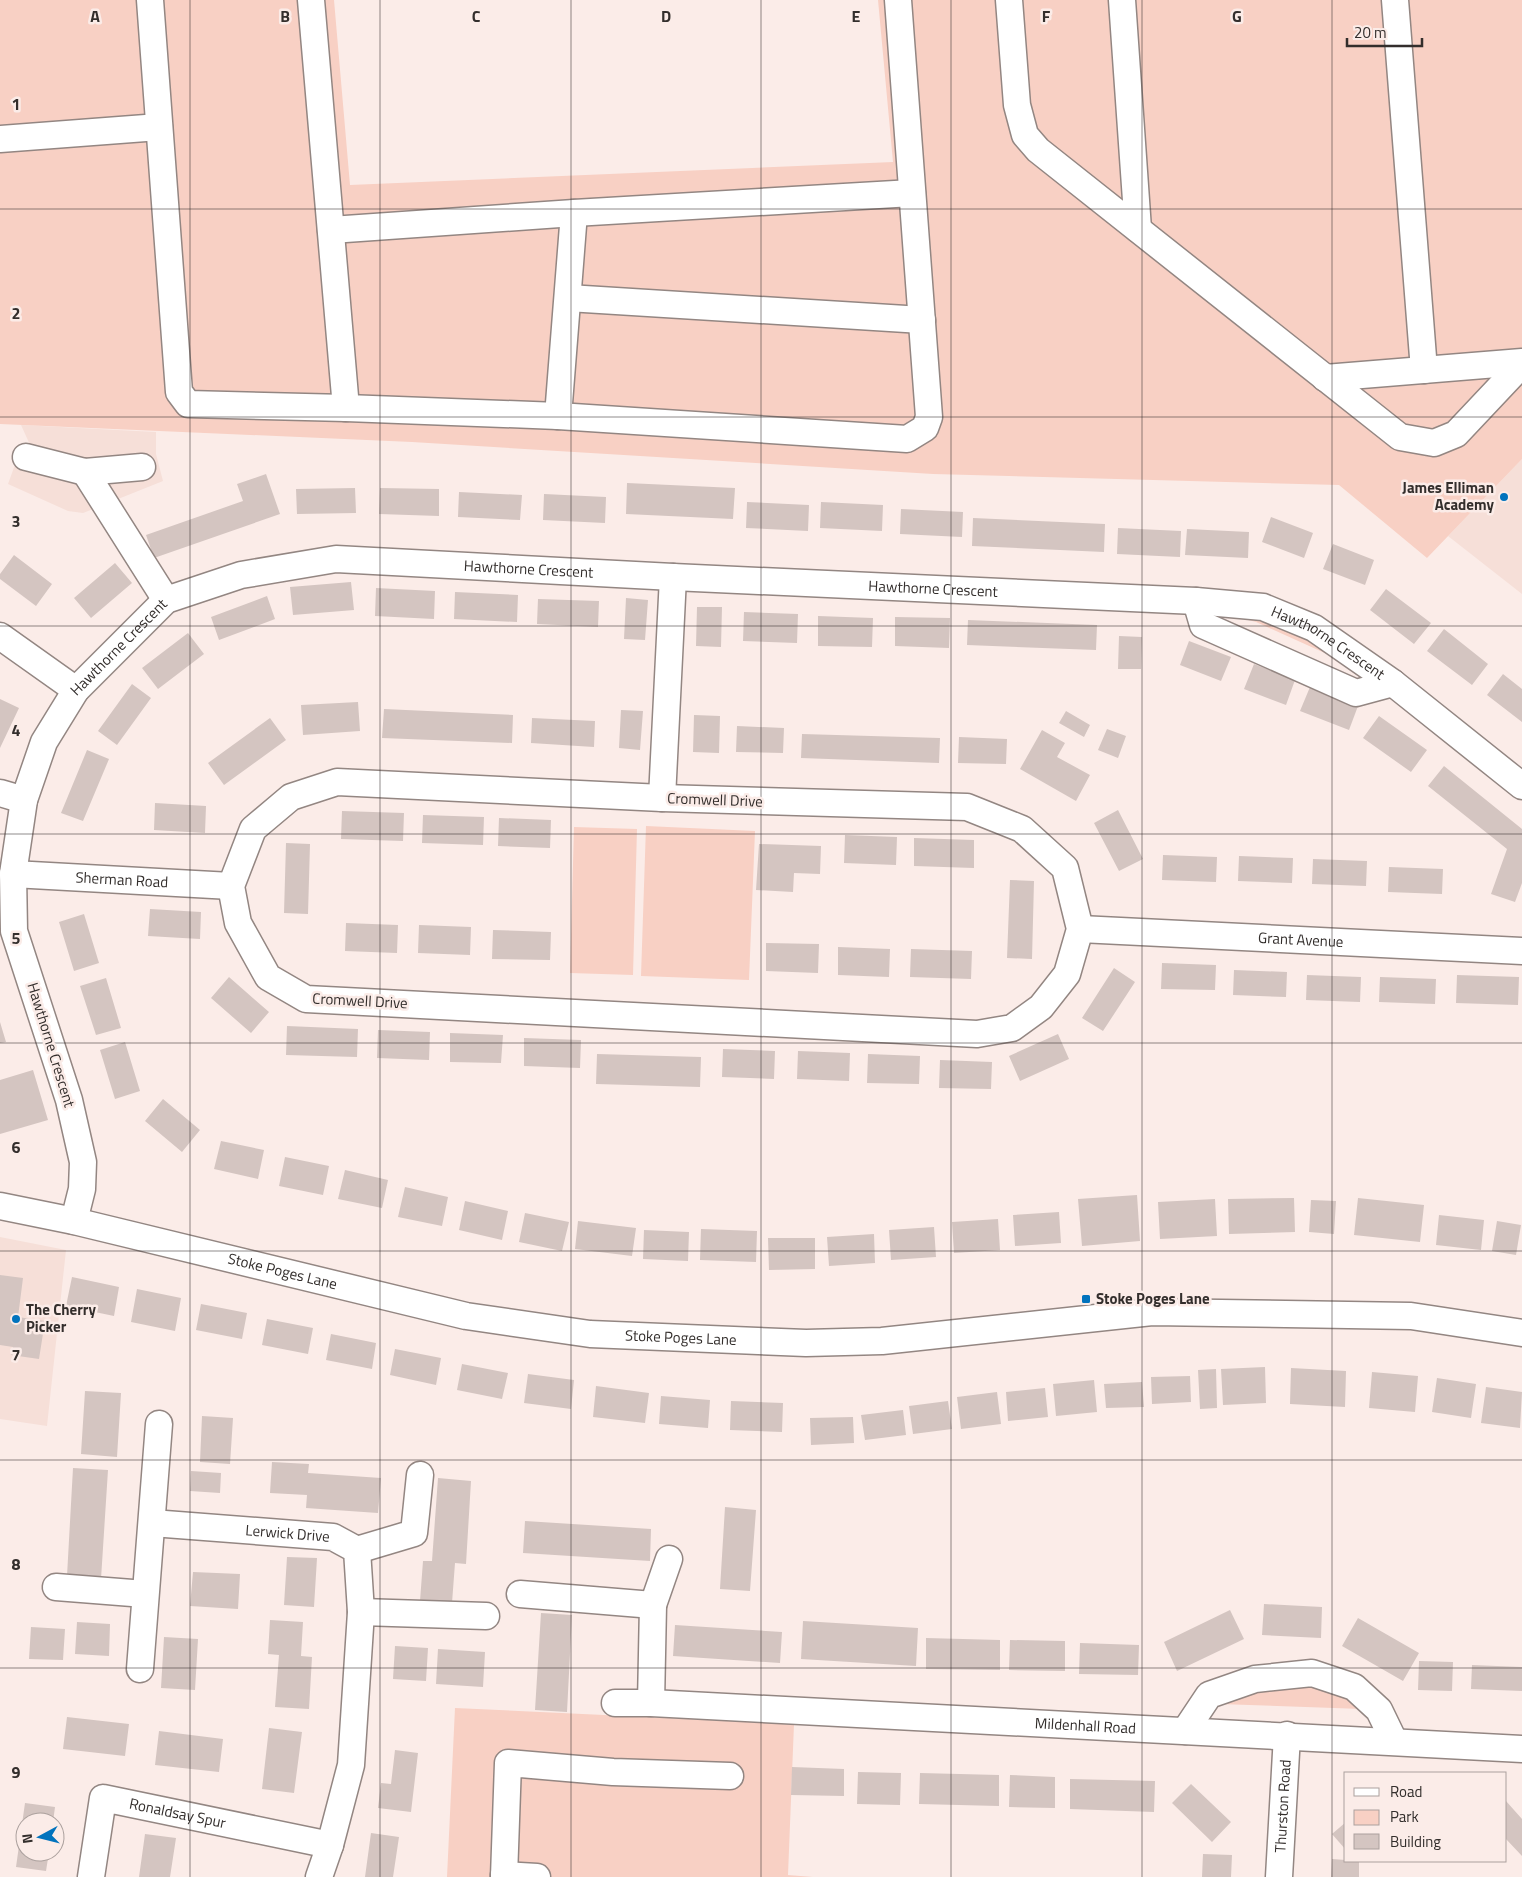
<svg xmlns="http://www.w3.org/2000/svg" width="1522" height="1877" viewBox="0 0 1522 1877" font-family="'Titillium Web',sans-serif">
  <rect width="100%" height="100%" fill="#fbece8"/>
  <path fill="#f6dfd8" d="M21 425 156 432V454L163 481 83 513 68 511 8 484 20 451 31 447Z
    M1522 459V594L1448 536Z
    M0 1237 66 1250 47 1426 0 1419Z"/>
  <path fill="#f8d0c4" d="M0 0H334L350 185 893 162 878 0H1522V459L1427 558 1339 485 933 474 412 442 0 424Z
    M1251 605 1284 613 1371 676 1356 675 1349 664 1256 622 1225 614 1222 618H1213L1208 609Z
    M646 826 755 831 749 980 641 976Z
    M574 827 637 829 633 975 570 973Z
    M1327 1681 1362 1709 1219 1704 1266 1682Z
    M455 1708 794 1724 788 1875 813 1877H447Z"/>
  <path fill="#d4c5c1" d="M266 474 280 514 154 558 146 535 243 501 237 484Z
    M627 483 735 488 733 519 626 514Z
    M355 488 356 513 297 514 296 489Z
    M380 488 439 489V516L379 514Z
    M459 492 522 495 520 520 458 517Z
    M544 494 606 497 605 523 543 520Z
    M747 502 809 505 808 531 746 528Z
    M821 502 883 505 882 531 820 528Z
    M901 509 963 512 962 537 900 534Z
    M1271 517 1313 533 1304 558 1262 542Z
    M973 518 1105 524 1104 552 972 546Z
    M1118 528 1181 531 1180 557 1117 554Z
    M1187 529 1249 532 1248 558 1185 555Z
    M1333 544 1374 560 1365 585 1323 569Z
    M14 555 52 584 36 606 0 579V574Z
    M115 563 132 583 91 618 74 598Z
    M351 582 354 610 293 615 290 587Z
    M376 588 435 591 434 619 375 616Z
    M1386 589 1431 623 1414 644 1370 610Z
    M455 592 518 595 517 622 454 619Z
    M267 596 275 619 219 640 211 617Z
    M626 598 648 600 645 640 624 639Z
    M538 599 599 601 598 627 537 624Z
    M697 607H722L721 647 696 646Z
    M744 612 798 614 797 643 743 641Z
    M818 616 873 618 872 647 818 646Z
    M895 617 950 618 949 648 895 646Z
    M968 620 1097 625 1096 650 967 645Z
    M1444 629 1488 664 1472 685 1427 651Z
    M188 633 204 654 158 689 142 668Z
    M1119 636 1142 637 1141 669H1118Z
    M1189 641 1231 657 1221 681 1180 665Z
    M1254 664 1295 680 1286 705 1244 689Z
    M1503 674 1522 689V722L1487 695Z
    M132 684 151 698 117 745 98 731Z
    M1310 687 1358 706 1349 730 1300 711Z
    M0 699 19 708 0 748Z
    M358 702 360 731 303 735 301 705Z
    M384 709 513 715 512 743 382 738Z
    M621 710 643 711 640 750 619 748Z
    M1066 711 1090 725 1084 737 1059 723Z
    M694 715 720 716 719 753 693 752Z
    M1379 716 1427 750 1411 772 1363 738Z
    M270 718 286 740 224 785 208 763Z
    M532 718 595 721 594 747 531 743Z
    M737 726 784 728 783 753 736 752Z
    M1107 729 1126 736 1118 758 1098 750Z
    M1042 730 1065 743 1057 757 1090 775 1076 801 1020 769Z
    M802 734 940 738 939 763 801 758Z
    M959 737 1007 739 1006 764 958 763Z
    M87 750 109 759 83 821 61 813Z
    M1444 766 1522 829V883L1515 902 1491 894 1507 849 1428 786Z
    M155 803 206 806 205 833 154 830Z
    M1118 810 1143 859 1119 871 1094 823Z
    M342 811 404 813 403 841 341 839Z
    M423 815 484 817 483 845 422 843Z
    M499 818 551 820 550 848 498 846Z
    M845 835 897 837 896 865 844 863Z
    M914 838 974 840V868L914 866Z
    M286 843 310 844 308 914 284 913Z
    M759 844 821 846 820 874 794 873 793 892 756 890Z
    M1163 855 1217 857 1216 882 1162 880Z
    M1239 856 1293 858 1292 883 1238 881Z
    M1313 859 1367 861 1366 886 1312 884Z
    M1389 867 1443 869 1442 894 1388 892Z
    M1010 880 1034 881 1032 959 1007 958Z
    M150 909 201 912 200 939 148 936Z
    M84 914 99 963 74 971 59 922Z
    M346 923 398 925 397 953 345 951Z
    M419 925 471 927 470 955 418 953Z
    M493 930 551 932 550 960 492 959Z
    M766 943 819 944 818 973 766 971Z
    M838 947 890 949 889 977 838 975Z
    M911 949 972 951 971 979 910 977Z
    M1162 963 1216 965 1215 990 1161 989Z
    M1114 968 1135 982 1103 1031 1082 1018Z
    M1234 970 1287 972 1286 997 1233 995Z
    M1307 975 1361 977 1360 1002 1306 1000Z
    M1457 975 1519 977 1518 1005 1456 1003Z
    M229 977 269 1012 251 1033 211 998Z
    M1380 977 1436 979 1435 1004 1379 1002Z
    M106 978 121 1028 96 1035 80 986Z
    M0 1022 6 1042 0 1043Z
    M287 1026 358 1029 357 1057 286 1055Z
    M378 1030 430 1032 429 1060 377 1058Z
    M450 1033 503 1035 501 1063 450 1062Z
    M1058 1034 1069 1059 1020 1081 1009 1056Z
    M524 1038 581 1040 580 1068 524 1066Z
    M125 1042 140 1091 115 1099 100 1050Z
    M723 1049 775 1051 774 1079 722 1077Z
    M798 1051 850 1053 849 1081 797 1079Z
    M597 1054 701 1057 700 1087 596 1084Z
    M868 1054 920 1056 919 1084 867 1083Z
    M940 1060 992 1062 991 1089 939 1088Z
    M33 1070 48 1120 0 1134V1080Z
    M163 1099 200 1130 182 1152 145 1121Z
    M221 1141 264 1150 258 1179 214 1169Z
    M285 1157 329 1166 323 1195 279 1186Z
    M345 1170 388 1180 382 1208 338 1199Z
    M405 1187 448 1197 442 1226 398 1217Z
    M1137 1195 1140 1241 1082 1246 1078 1199Z
    M1294 1198 1295 1232 1229 1234 1228 1199Z
    M1358 1198 1424 1205 1420 1242 1354 1235Z
    M1215 1199 1217 1236 1160 1239 1158 1202Z
    M1311 1200 1336 1201 1334 1234 1309 1232Z
    M465 1201 508 1211 502 1240 459 1230Z
    M1059 1212 1061 1243 1015 1246 1013 1215Z
    M525 1213 569 1222 562 1251 519 1242Z
    M1439 1215 1484 1220 1481 1250 1436 1245Z
    M998 1219 1000 1250 954 1253 952 1222Z
    M578 1221 636 1228 632 1256 575 1249Z
    M1497 1221 1521 1225 1516 1255 1492 1251Z
    M934 1227 936 1257 891 1260 889 1230Z
    M701 1229 757 1231 756 1262 700 1260Z
    M644 1230 689 1232 688 1261 643 1259Z
    M874 1234 875 1263 829 1266 827 1237Z
    M768 1238H815V1269L769 1270Z
    M0 1275 23 1278 18 1317 45 1321 39 1359 11 1355 13 1347 0 1345Z
    M72 1277 119 1287 114 1316 66 1306Z
    M137 1289 181 1298 175 1331 131 1322Z
    M201 1304 247 1313 242 1339 196 1330Z
    M267 1319 313 1328 308 1354 262 1345Z
    M331 1334 376 1343 372 1369 326 1360Z
    M395 1349 441 1358 436 1385 390 1375Z
    M462 1364 508 1373 502 1399 457 1390Z
    M1265 1367 1266 1403 1223 1405 1221 1369Z
    M1291 1368 1346 1371 1345 1407 1290 1404Z
    M1216 1369 1217 1408 1200 1409 1198 1370Z
    M1372 1372 1418 1376 1415 1412 1369 1408Z
    M528 1374 574 1380 571 1409 524 1403Z
    M1190 1376 1191 1402 1152 1404 1151 1377Z
    M1437 1378 1476 1384 1471 1418 1432 1412Z
    M1094 1380 1097 1412 1056 1416 1053 1384Z
    M1142 1382 1144 1407 1106 1408 1104 1384Z
    M596 1386 649 1393 645 1423 593 1417Z
    M1486 1387 1522 1392 1520 1428 1481 1423Z
    M1045 1388 1048 1417 1008 1421 1006 1392Z
    M85 1391 121 1393 117 1457 81 1454Z
    M997 1392 1001 1424 961 1429 957 1397Z
    M661 1396 710 1400 708 1428 659 1424Z
    M731 1401 783 1403 782 1432 730 1430Z
    M948 1401 952 1429 913 1434 909 1406Z
    M903 1410 906 1435 865 1440 861 1415Z
    M202 1416 233 1418 230 1464 200 1462Z
    M853 1417 854 1443 811 1445 810 1418Z
    M272 1462 309 1464 308 1473 381 1478 378 1513 306 1508 307 1495 270 1493Z
    M73 1468 108 1470 101 1579 67 1576Z
    M191 1471 221 1473 220 1493 190 1491Z
    M438 1478 471 1481 466 1564 455 1563 452 1603 420 1601 423 1561H432Z
    M725 1507 756 1510 750 1591 720 1589Z
    M525 1521 651 1529 650 1561 523 1553Z
    M287 1557 317 1558 314 1607 284 1605Z
    M193 1572 240 1574 238 1609 190 1606Z
    M1264 1604 1322 1607 1321 1638 1262 1635Z
    M1230 1610 1244 1639 1177 1671 1164 1642Z
    M541 1613 572 1615 567 1712 535 1710Z
    M1358 1618 1419 1653 1403 1681 1342 1646Z
    M270 1620 303 1622 301 1656 312 1657 309 1709 275 1707 279 1655 268 1654Z
    M803 1621 918 1628 916 1666 801 1659Z
    M77 1622 110 1624 109 1656 75 1654Z
    M675 1625 782 1632 780 1663 673 1656Z
    M31 1627 65 1629 63 1660 29 1659Z
    M164 1637 198 1639 195 1690 161 1688Z
    M926 1638 1000 1640V1670L926 1669Z
    M1010 1640 1065 1641V1671L1009 1670Z
    M1080 1643 1139 1645 1138 1675 1079 1674Z
    M395 1646 428 1648 426 1681 393 1679Z
    M438 1649 485 1652 483 1687 436 1684Z
    M1419 1661 1453 1662 1452 1691 1418 1690Z
    M1472 1665 1522 1667V1691L1471 1689Z
    M67 1717 129 1724 125 1756 63 1749Z
    M269 1728 302 1732 294 1793 262 1789Z
    M159 1731 223 1739 219 1772 155 1765Z
    M395 1750 418 1753 411 1812 378 1808 381 1783 391 1784Z
    M792 1767 844 1769V1796L791 1795Z
    M858 1772 901 1773 900 1805 857 1804Z
    M920 1773 999 1775V1806L919 1804Z
    M1010 1775 1055 1777V1808L1009 1807Z
    M1070 1779 1155 1781 1154 1812 1070 1809Z
    M1191 1784 1231 1822 1212 1842 1172 1803Z
    M1506 1801 1522 1819V1856L1506 1839Z
    M25 1803 55 1807 53 1822H25V1852H49L46 1871 16 1867Z
    M1346 1822V1850L1332 1834Z
    M371 1833 399 1837 393 1877H365Z
    M145 1834 176 1838 170 1877H139Z
    M1203 1854 1232 1855 1231 1877H1202Z
    M1332 1859 1359 1861V1877H1331Z"/>
  <g fill="none" stroke-linecap="round" stroke-linejoin="round">
    <defs>
      <g id="minor">
        <path d="M150 0 179 392 188 404 346 408"/>
        <path d="M311 0 346 408 558 416 907 439 925 428 929 417 898 0"/>
        <path d="M1009 0 1017 105 1025 135 1038 150 1400 437 1434 443 1456 434 1522 364"/>
        <path d="M1122 0 1138 229"/>
        <path d="M1395 0 1424 370"/>
        <path d="M0 139 159 127"/>
        <path d="M331 230 574 213 912 193"/>
        <path d="M568 298 922 320"/>
        <path d="M1325 378 1522 362"/>
        <path d="M558 416 574 213"/>
        <path d="M26 457 85 472 142 467"/>
        <path d="M85 472 166 600"/>
        <path d="M1196 601 1203 625 1356 693 1393 683"/>
        <path d="M0 636 76 690"/>
        <path d="M337 782 662 798 967 807 1022 829 1065 868 1080 929 1067 974 1041 1007 1012 1028 977 1034 306 999 268 977 238 923 231 886 253 829 291 797Z"/>
        <path d="M0 793 24 800"/>
        <path d="M662 798 673 577"/>
        <path id="s1" d="M13 874 231 886"/>
        <path id="s2" d="M1080 929 1522 951"/>
        <path id="s3" d="M0 1206 74 1221 466 1316 590 1334 806 1343 882 1341 1152 1312 1411 1316 1522 1333"/>
        <path id="s4" d="M74 1221 82 1189 83 1162 69 1100 14 931 13 874 24 800 44 742 76 690 166 600 241 575 336 559 673 577 1196 601 1263 607 1314 628 1393 683 1522 786"/>
        <path id="s5" d="M152 1523 333 1537 357 1550 361 1612 351 1765 330 1845 319 1877"/>
        <path d="M357 1550 414 1533 420 1475"/>
        <path d="M56 1587 145 1594"/>
        <path d="M520 1594 653 1605 669 1559"/>
        <path d="M361 1612 486 1616"/>
        <path d="M140 1669 159 1424"/>
        <path id="s6" d="M615 1703H651L1522 1749"/>
        <path d="M651 1703 653 1605"/>
        <path d="M1185 1731 1209 1695 1255 1679 1312 1673 1354 1687 1379 1710 1394 1741"/>
        <path d="M504 1875 537 1877"/>
        <path id="s7" d="M91 1877 103 1798 330 1845"/>
        <path d="M504 1877 508 1763 613 1772 730 1776"/>
        <path id="s8" d="M1279 1877 1287 1735"/>
      </g>
    </defs>
    <use href="#minor" stroke="#938682" stroke-width="29"/>
    <use href="#minor" stroke="#fff" stroke-width="26"/>
  </g>
  <path fill="none" stroke="#332e2c" stroke-width="1" stroke-opacity="0.55" d="M190 0V1877M380 0V1877M571 0V1877M761 0V1877M951 0V1877M1142 0V1877M1332 0V1877M0 209H1522M0 417H1522M0 626H1522M0 834H1522M0 1043H1522M0 1251H1522M0 1460H1522M0 1668H1522"/>
  <g fill="#0173bd" stroke="#fbece8" stroke-width="2">
    <circle cx="1504" cy="497" r="5"/>
    <rect x="1081" y="1294" width="10" height="10" rx="2.5"/>
    <circle cx="16" cy="1319" r="5"/>
  </g>
  <g text-anchor="middle" stroke-width="5" stroke-linejoin="round" paint-order="stroke">
    <g font-size="15" font-weight="bold" fill="#332e2c" stroke="#fbece8" text-anchor="start">
      <text x="1494" y="493" text-anchor="end">James Elliman<tspan x="1494" dy="17">Academy</tspan></text>
      <text x="1096" y="1304">Stoke Poges Lane</text>
      <text x="26" y="1315">The Cherry<tspan x="26" dy="17">Picker</tspan></text>
    </g>
    <g font-size="15" fill="#332e2c" stroke="#fbece8">
      <text dy="5" stroke="none"><textPath href="#s4" startOffset="1051">Hawthorne Crescent</textPath></text>
      <text dy="5" stroke="none"><textPath href="#s4" startOffset="1456">Hawthorne Crescent</textPath></text>
      <text dy="5" stroke="none"><textPath href="#s4" startOffset="1861">Hawthorne Crescent</textPath></text>
      <text dy="5" stroke="none"><textPath href="#s4" startOffset="616">Hawthorne Crescent</textPath></text>
      <text transform="translate(715 800) rotate(2)" y="5">Cromwell Drive</text>
      <text dy="5" stroke="none"><textPath href="#s1" startOffset="109">Sherman Road</textPath></text>
      <text dy="5" stroke="none"><textPath href="#s2" startOffset="221">Grant Avenue</textPath></text>
      <text transform="translate(360 1001) rotate(3)" y="5">Cromwell Drive</text>
      <text transform="translate(51 1045) rotate(73)" y="5">Hawthorne Crescent</text>
      <text dy="5" stroke="none"><textPath href="#s3" startOffset="290">Stoke Poges Lane</textPath></text>
      <text dy="5" stroke="none"><textPath href="#s3" startOffset="695">Stoke Poges Lane</textPath></text>
      <text dy="5" stroke="none"><textPath href="#s5" startOffset="136">Lerwick Drive</textPath></text>
      <text dy="5" stroke="none"><textPath href="#s6" startOffset="471">Mildenhall Road</textPath></text>
      <text dy="5" stroke="none"><textPath href="#s8" startOffset="71">Thurston Road</textPath></text>
      <text dy="5" stroke="none"><textPath href="#s7" startOffset="156">Ronaldsay Spur</textPath></text>
    </g>
  </g>
  <g font-size="16" text-anchor="middle" font-weight="bold" fill="#332e2c" stroke="#fbece8" stroke-width="5" stroke-linejoin="round" paint-order="stroke">
    <text x="95" y="22">A</text>
    <text x="285" y="22">B</text>
    <text x="476" y="22">C</text>
    <text x="666" y="22">D</text>
    <text x="856" y="22">E</text>
    <text x="1046" y="22">F</text>
    <text x="1237" y="22">G</text>
    <text x="16" y="110">1</text>
    <text x="16" y="319">2</text>
    <text x="16" y="527">3</text>
    <text x="16" y="736">4</text>
    <text x="16" y="944">5</text>
    <text x="16" y="1153">6</text>
    <text x="16" y="1361">7</text>
    <text x="16" y="1570">8</text>
    <text x="16" y="1778">9</text>
  </g>
  <rect x="1344" y="1772" width="162" height="90" fill="#fbece8" stroke="#aba09d"/>
  <rect x="1354" y="1788" width="25" height="8" fill="#ffffff" stroke="#aba09d"/>
  <text x="1390" y="1797" font-size="15" fill="#332e2c">Road</text>
  <rect x="1354" y="1810" width="25" height="15" fill="#f8d0c4" stroke="#aba09d"/>
  <text x="1390" y="1822" font-size="15" fill="#332e2c">Park</text>
  <rect x="1354" y="1834" width="25" height="15" fill="#d4c5c1" stroke="#aba09d"/>
  <text x="1390" y="1847" font-size="15" fill="#332e2c">Building</text>
  <g transform="translate(40 1837) rotate(263)"><circle r="24" fill="#fbece8" stroke="#aba09d"/>
  <path d="M0-4L9 19L0 12L-9 19Z" fill="#0173bd"/>
  <text y="-8" font-size="14" font-weight="bold" text-anchor="middle" fill="#332e2c">N</text>
  </g>
  <path d="M1347 38v8h75v-8" fill="none" stroke="#332e2c" stroke-width="2.5"/>
  <text x="1354" y="38" font-size="15" fill="#332e2c" stroke="#fbece8" stroke-width="4" paint-order="stroke">20 m</text>
</svg>
